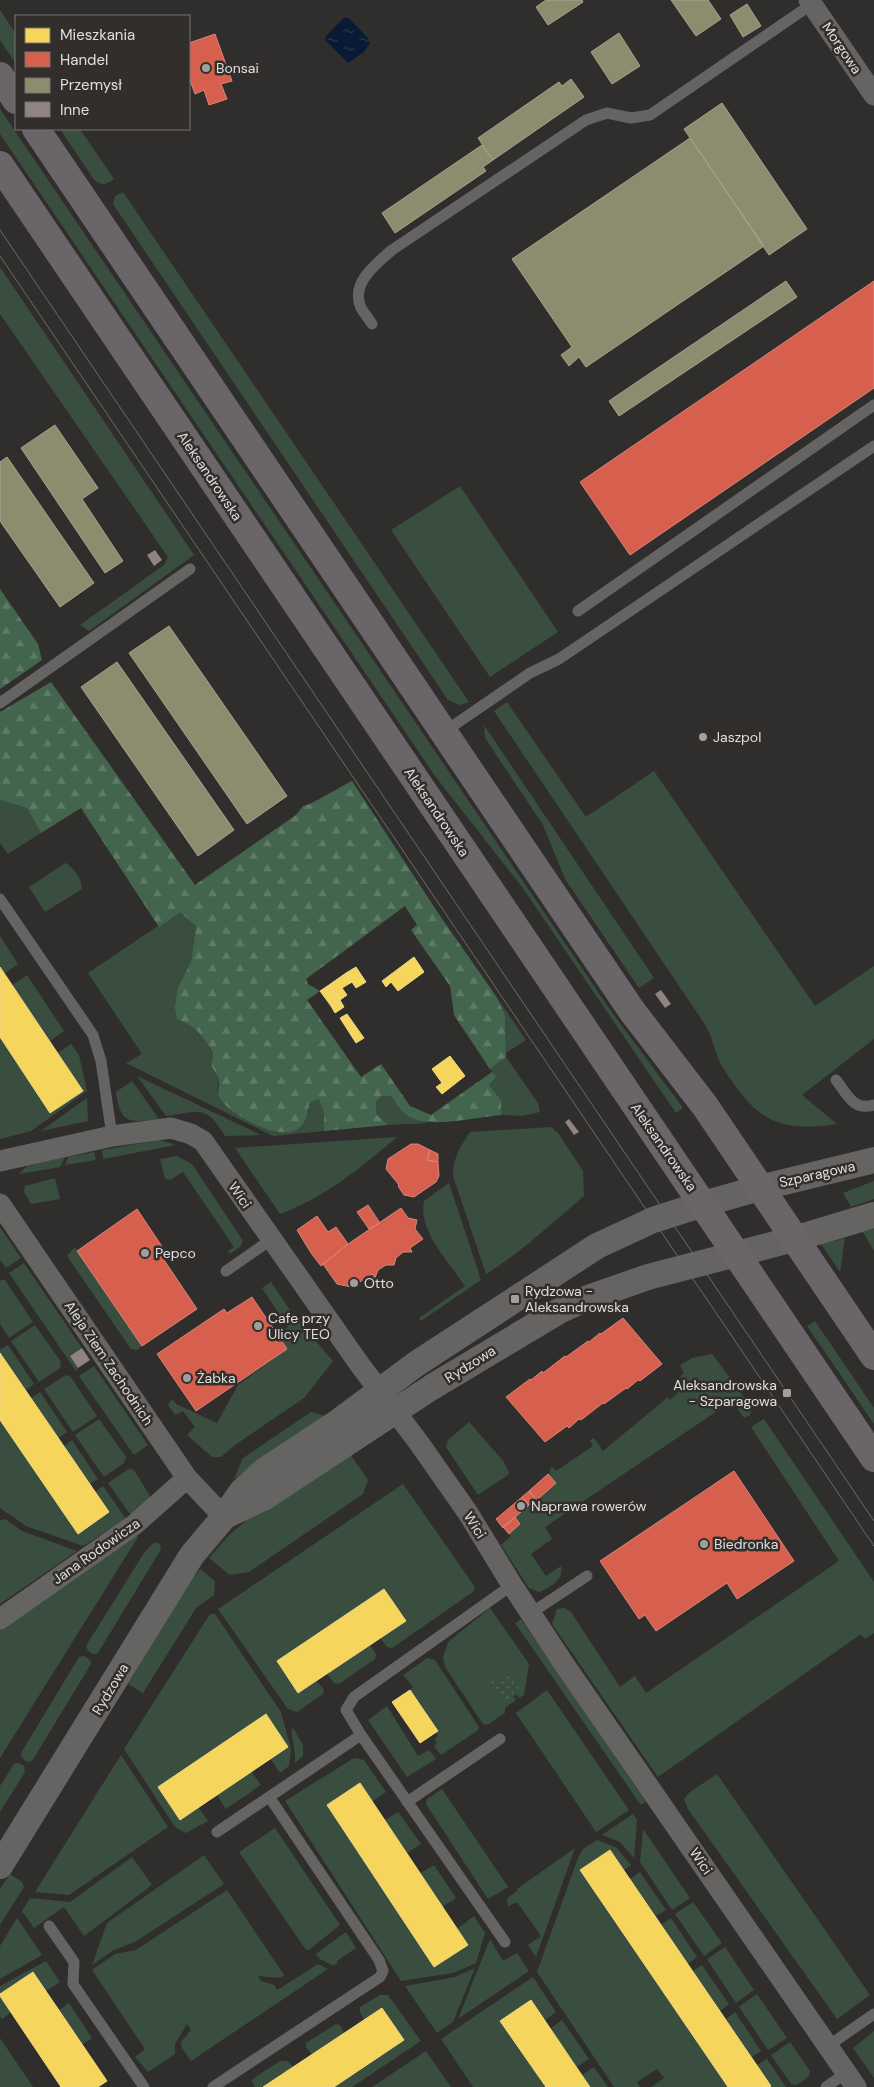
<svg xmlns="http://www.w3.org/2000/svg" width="874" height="2087" viewBox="0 0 874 2087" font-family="'DM Sans',sans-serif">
  <defs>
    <pattern id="forest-firs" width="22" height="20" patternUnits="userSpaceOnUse" patternTransform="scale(1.25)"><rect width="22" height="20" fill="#43654d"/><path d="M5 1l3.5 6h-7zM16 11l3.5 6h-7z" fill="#5e7b66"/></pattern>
    <pattern id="park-dots" width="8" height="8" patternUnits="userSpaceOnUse" patternTransform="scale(1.25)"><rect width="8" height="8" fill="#394e3e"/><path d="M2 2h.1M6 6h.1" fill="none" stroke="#556759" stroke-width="1.8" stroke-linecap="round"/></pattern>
    <pattern id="water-ripples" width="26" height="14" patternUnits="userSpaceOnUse" patternTransform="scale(1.25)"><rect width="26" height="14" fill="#091a35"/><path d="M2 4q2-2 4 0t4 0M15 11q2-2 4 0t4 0" fill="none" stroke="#2d3b52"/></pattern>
  </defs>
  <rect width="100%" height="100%" fill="#302e2d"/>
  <path fill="#394e3e" d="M0 10 16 34V64L0 40Z
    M0 109 611 1011 683 1108 676 1113 522 887 435 776 0 134Z
    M60 129H80L114 179C107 184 103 186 95 181Z
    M123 192 469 702 460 705 448 700 113 204 115 196Z
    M0 267 194 555 89 631 80 625 164 565 168 557 0 314Z
    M460 486 558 632 490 677 391 530Z
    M507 702 586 817 654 771 815 1006 874 966V1039L802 1095 837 1124C791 1131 764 1126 736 1087 731 1079 724 1071 720 1062 714 1050 712 1037 706 1026L494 711Z
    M484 725 654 978 639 988 565 879 543 825 485 738Z
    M0 800 27 808 41 833 8 854 0 843Z
    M65 863C74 867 82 879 82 889L45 912 29 887Z
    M180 911 196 926 191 962 178 987 191 1025 201 1033 213 1054 212 1067 219 1079 217 1091 309 1113V1103L320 1099 324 1113V1131L273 1136 126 1063 142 1054 88 973Z
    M0 936 18 964 4 974 0 967Z
    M27 975 64 1031 50 1041 12 985Z
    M496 996 526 1040 506 1053 505 1015Z
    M0 1037 50 1112 83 1091 58 1053 71 1044 79 1055 87 1091 31 1131 0 1139Z
    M506 1057 538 1103 540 1112 522 1116 501 1115V1100L489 1085 495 1077 490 1069Z
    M137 1076 261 1135 225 1136C206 1104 199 1112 166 1116Z
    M132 1081 159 1119C130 1123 120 1124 116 1092Z
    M381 1096H391C403 1113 408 1117 429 1123L388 1125 376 1114V1102Z
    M87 1098 88 1121 41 1131Z
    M551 1127 558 1133 583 1171 584 1196C552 1223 522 1252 486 1274L453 1176C453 1158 460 1147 470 1132Z
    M397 1137C360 1168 326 1197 280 1214L235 1148Z
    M159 1140 176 1145 103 1159 102 1150Z
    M94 1152 96 1160 65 1165 68 1157Z
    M177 1156 192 1164 243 1241 240 1247 230 1254 228 1251 234 1247 183 1172 170 1180 165 1179 160 1159Z
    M65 1157 60 1167 19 1174 27 1166Z
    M55 1178 60 1199 31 1204 24 1192 25 1186Z
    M874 1181V1199L851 1207 843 1193Z
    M449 1183 481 1280 421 1321 419 1318 465 1286C449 1262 418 1231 424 1201Z
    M0 1227 21 1258 6 1268 0 1260Z
    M874 1229V1251L863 1232Z
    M845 1238 840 1272 821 1244Z
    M75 1247 142 1346 137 1350 131 1349 67 1256Z
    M24 1263 82 1348 70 1356 78 1368 76 1371 9 1273Z
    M2 1280H5L33 1322 9 1338 0 1324V1281Z
    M271 1282 292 1313 333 1361 304 1398 235 1445 221 1457H212L187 1435 195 1427 183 1411 175 1415 168 1405 172 1399 176 1404 217 1423 238 1385 287 1349 278 1335 288 1327 262 1288Z
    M815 1321 874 1408V1424L807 1326Z
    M35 1325 61 1362 60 1368 39 1382 11 1341Z
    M8 1345 34 1384 26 1390 0 1353V1350Z
    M711 1354 713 1355 752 1408 750 1415 744 1418 732 1401 545 1527 552 1539 531 1554 546 1576 561 1566C564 1580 551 1587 539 1592L529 1588 501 1545 511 1536 509 1534 520 1524 515 1517 556 1483 548 1474 550 1473V1469L552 1467 556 1471 593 1446 590 1440 594 1438 603 1451 668 1397 670 1400 686 1385 680 1376 684 1373 680 1365 692 1358Z
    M94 1366 148 1445 134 1455 79 1376Z
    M66 1375 70 1376 97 1416 73 1432 44 1389Z
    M40 1392 67 1432 58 1438 31 1398Z
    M311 1412 325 1416 234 1479 243 1458Z
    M99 1419 126 1457 124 1463 104 1477 75 1435Z
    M764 1419 874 1582V1633L865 1639 861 1634 658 1777 552 1624 557 1609 564 1608 571 1612 620 1687 635 1676 646 1693 839 1561 751 1427Z
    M0 1420 78 1533 109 1512 95 1492 103 1486 126 1519 83 1546 26 1526 0 1508Z
    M469 1422 504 1462 509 1472 508 1475 478 1495 446 1447 448 1440Z
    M72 1440 98 1479 90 1484 64 1446Z
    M348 1451 368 1480 363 1494 249 1572 230 1575 209 1558 228 1536 254 1514Z
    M129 1469 134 1470 151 1498 132 1513H129L108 1483Z
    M403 1484 475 1587 473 1592 392 1648 387 1647 380 1638 406 1621 384 1589 277 1661 298 1693 317 1681 324 1690 323 1694 297 1712 288 1709 218 1609Z
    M5 1519 22 1531 77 1551 0 1604V1520Z
    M136 1534 138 1537 0 1758V1628Z
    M157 1542 161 1546 160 1551 98 1653 93 1654 88 1651 86 1646 144 1553 152 1544Z
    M200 1569 215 1581 214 1595 196 1608 143 1693 128 1684 184 1590Z
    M490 1608 529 1664 524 1695 519 1698 516 1694 523 1690 504 1702 513 1696 516 1700 505 1708V1713L487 1725 483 1724 445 1667 443 1657 448 1642Z
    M210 1614H215L281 1712 291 1749 289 1766 280 1773 270 1758 265 1714 158 1787 180 1820 198 1807 208 1821 186 1833 178 1829 173 1824 124 1749Z
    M521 1619 646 1802 641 1805 638 1801 515 1623Z
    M370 1645 376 1654 375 1659 339 1684 334 1683 327 1674Z
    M84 1656 90 1660 91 1664 32 1761 27 1762 22 1758 21 1753 79 1657Z
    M427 1658 435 1660 479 1727 477 1731 441 1755 434 1746 437 1743 434 1739 438 1736 436 1732 438 1730 410 1690 413 1687 403 1675Z
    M547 1690 629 1810 596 1832 516 1713Z
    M387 1706 418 1756 429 1750 436 1759 407 1777 368 1720Z
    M292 1726 303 1745V1756L295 1763C296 1750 291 1738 292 1726Z
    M121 1755 168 1827 69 1895 35 1892Z
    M354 1758 364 1760 386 1792 372 1802 327 1805 434 1967 467 1945 457 1929 474 1916 485 1933 476 1963 453 1973 401 1981 285 1801Z
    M18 1763 24 1766 25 1772 0 1812V1786L14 1764Z
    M251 1771 261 1785 226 1809 217 1795Z
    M717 1774 870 1995 837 2019 688 1809 684 1799 690 1792Z
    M442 1789 508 1887 488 1899 426 1804 427 1799Z
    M398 1812 421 1844 407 1853 385 1820Z
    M633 1814 637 1820 634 1858 620 1842 602 1835Z
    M275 1828 340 1925 310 1949 306 1950 239 1852Z
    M643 1829 690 1898 672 1910 640 1862Z
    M597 1840 617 1848 631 1865 624 1870 610 1850 580 1871 728 2087H651L664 2078 657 2069 637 2082 640 2087H614L537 1972 578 1858 583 1849Z
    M575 1848 536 1957 528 1945 541 1936 517 1902 508 1906 507 1899 517 1891V1889Z
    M204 1855 224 1884 135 1942 114 1950 92 1965 107 1923Z
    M132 1857 152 1885 84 1936 64 1907 34 1928 22 1911 30 1898 70 1902Z
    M434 1865 456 1898 442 1907 420 1873Z
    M640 1872 666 1910 656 1916 630 1879Z
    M10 1874 22 1882 24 1887 0 1925V1889Z
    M227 1890 284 1975 280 1978 258 1976 261 1981 274 1985 277 1990 318 1964 328 1969 191 2061 182 2048 181 2042 191 2030 187 2024 175 2044V2054L148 2072 135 2057 145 2049 92 1970 115 1954 136 1950Z
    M693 1902 722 1943 704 1956 675 1914Z
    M17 1918 42 1955 0 1979V1946Z
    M671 1918 697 1957 688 1964 661 1925Z
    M346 1932 356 1948 337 1961V1963L334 1966 320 1959 316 1954Z
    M490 1939 503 1961 517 1953 529 1971 458 2019Z
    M725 1947 754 1990 736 2003 707 1959Z
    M46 1961 60 1982 46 1991 33 1972 0 1994V1986Z
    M702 1965 729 2004 720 2011 693 1971Z
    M475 1968 453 2022 437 2033 405 1986 455 1977Z
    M533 1977 556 2012 545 2020 530 2000 501 2021 546 2087H473L441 2039Z
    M757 1994 787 2038 768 2050 739 2007Z
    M380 1995H388L421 2041 352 2087H334L404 2040 383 2008 364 2020 360 2012V2007Z
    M0 1996 11 2012 2 2019 0 2016Z
    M69 2003 92 2038 82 2045 59 2010Z
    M735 2012 761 2051 752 2057 726 2019Z
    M562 2020 589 2059 577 2067 550 2029Z
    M336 2024 340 2025 344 2033 312 2055 306 2047V2043Z
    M874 2031V2078L853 2048Z
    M0 2038 33 2087H0Z
    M790 2042 810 2071 809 2076 797 2085 791 2084 771 2055Z
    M426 2051 451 2087H372Z
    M767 2059 786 2087H769L771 2085 757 2065Z
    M280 2061H288L293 2067 263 2087H255L251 2080Z
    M594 2067 608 2087H590L582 2075Z"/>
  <path fill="url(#forest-firs)" d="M0 589 38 644 42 660 0 689Z
    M51 682 195 885 296 815 303 806C310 806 343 785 352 781L438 913 496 996 505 1015 506 1057 490 1069 454 1015 450 986 411 930 417 925 405 906 306 979 308 984 320 991 307 1000 361 1077 381 1064 410 1106 431 1115 492 1072 496 1077 489 1085 501 1100V1115C478 1117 432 1128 412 1118 402 1114 397 1104 391 1096H381L376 1102V1114L388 1125 324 1131V1113L319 1099 309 1103C309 1113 305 1127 294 1131 275 1138 233 1116 222 1101 215 1092 220 1089 219 1080 218 1075 213 1071 212 1066 211 1063 213 1059 213 1055 213 1052 210 1048 208 1045 200 1031 192 1025 177 1019L175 1007 178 987 191 962 196 926 180 912 159 927 81 808 41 833 27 808 0 800V712Z"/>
  <path fill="url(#park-dots)" d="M510 1670 523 1690 504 1702 491 1682Z"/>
  <path fill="url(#water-ripples)" d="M344 18H349L367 37 370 43 364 52 348 63 325 40 326 36Z"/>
  <path fill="#f6d55c" stroke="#efd883" d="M414 957 424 972 398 991 391 982 386 987 382 981Z
    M0 967 83 1091 50 1113 0 1037Z
    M356 967 366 982 356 988 346 973Z
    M346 973 352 982 342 988 347 995 340 1000 329 985Z
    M329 985 340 1000 331 1006 320 991Z
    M340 1000 344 1007 335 1013 331 1006Z
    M347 1014 354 1024 347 1029 340 1018Z
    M354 1024 364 1038 356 1043 347 1029Z
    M450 1056 465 1076 442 1094 436 1087 442 1083 432 1069Z
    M0 1353 109 1512 78 1534 0 1420Z
    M384 1589 406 1621 298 1693 277 1661Z
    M410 1690 438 1731 420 1743 392 1702Z
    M266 1714 288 1747 180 1820 158 1787Z
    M360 1783 468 1945 434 1967 327 1805Z
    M610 1850 771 2086 769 2087H728L580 1870Z
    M33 1972 107 2081 98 2087H61L0 1996V1994Z
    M531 2000 579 2071 590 2087H546L500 2021Z
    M382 2008 404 2040 334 2087H263Z"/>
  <path fill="#d6604d" stroke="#d98678" d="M215 34 232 81 221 84 227 99 209 105 204 90 195 94 189 78V43Z
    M874 281V388L630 555 580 482Z
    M411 1144H418L430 1150 427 1160 438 1162 439 1176 436 1182 414 1197 404 1195 398 1186 399 1185 386 1169 388 1159Z
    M430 1150 438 1154V1162L427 1160Z
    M368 1205 380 1223 369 1229 357 1212Z
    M401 1208 408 1218 417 1220 415 1229 423 1239 410 1248 412 1252H403L396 1258 394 1265H386L378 1270 375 1278 372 1274 352 1287 337 1284 323 1264 348 1244Z
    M137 1209 165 1251 160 1254 197 1309 142 1346 77 1251Z
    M317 1216 328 1232 336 1227 348 1244 321 1266 311 1253 297 1230Z
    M252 1297 287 1349 196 1411 157 1354 224 1309 227 1313Z
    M623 1318 662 1364 640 1381 638 1380 627 1389 626 1388 604 1404 603 1403 581 1420 579 1419 569 1428 567 1426 545 1442 506 1397 530 1379 531 1380 542 1371 543 1373 565 1356 566 1357 588 1341 589 1342 600 1333 601 1334Z
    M734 1471 794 1561 737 1599 727 1583 656 1631 645 1615 639 1619 600 1561Z
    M548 1474 556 1483 537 1500 529 1491Z
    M529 1491 535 1499 529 1505 522 1497Z
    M522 1497 529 1505 522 1511 515 1503Z
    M515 1503 522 1511 503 1528 496 1519Z
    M515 1517 520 1524 509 1534 503 1527Z"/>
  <path fill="#8c8c6e" stroke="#a5a58f" d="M546 0H582L583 2 548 25 536 7Z
    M671 0H708L721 19 696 36Z
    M747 4 761 26 743 37 730 15Z
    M619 33 640 66 612 84 591 52Z
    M571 79 584 97 493 160 478 138 559 82 562 86Z
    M722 103 807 229 769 255 684 129Z
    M690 138 764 246 586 367 579 357 569 366 561 355 572 347 512 259Z
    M482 145 493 160 483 167 486 171 395 233 382 213Z
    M786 281 797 297 619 416 609 401Z
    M55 425 98 488 82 499 123 561 105 573 21 448Z
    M7 457 94 583 60 607 0 521V462Z
    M169 626 287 796 247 824 129 653Z
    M117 662 234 830 198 856 81 687Z"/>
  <path fill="#8f8482" d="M155 550 162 560 154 566 147 555Z
    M661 990 671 1004 665 1008 655 994Z
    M569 1119 579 1132 574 1135 565 1122Z
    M82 1348 90 1360 78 1368 70 1356Z"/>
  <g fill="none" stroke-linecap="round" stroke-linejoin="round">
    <path stroke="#666463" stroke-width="11" d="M372 324C369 319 364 313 361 308 350 283 376 264 392 250L586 120 607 113 631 118 650 115 812 4
      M578 611 874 405
      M0 703 190 569
      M444 732 530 673 559 659 874 446
      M0 899 93 1035 101 1061 112 1136
      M836 1080C848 1095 853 1111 874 1105
      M226 1271 272 1239
      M531 1613 587 1576
      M361 1735 505 1942
      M407 1802 500 1739
      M217 1832 361 1735 346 1710 354 1697 512 1585
      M49 1926 74 1962 73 1984 144 2087
      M828 2046 874 2014
      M213 2087 380 1977 383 1971 379 1960 270 1798
      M826 2087 846 2073"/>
    <path stroke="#666463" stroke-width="21" d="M809 0 874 95
      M0 1161 112 1136 171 1128 191 1134 203 1141 360 1365 419 1443 468 1513 512 1585 564 1664 856 2087
      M0 1204 187 1478 224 1517
      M0 1619 134 1525 187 1478"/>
    <path stroke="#666463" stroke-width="26" d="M227 1515 265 1497 432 1387 559 1311 588 1298 648 1277 794 1239 874 1215
      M0 1866 192 1555 224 1517 242 1491 265 1470 338 1422 416 1364 597 1246 653 1220 703 1204 760 1188 874 1160"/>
    <path stroke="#696568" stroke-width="28" d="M0 76 16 100
      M36 129 632 1011 705 1106 874 1356
      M0 165 874 1458"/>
    <path stroke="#6b6a68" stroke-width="1" d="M0 230 874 1521
      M0 256 874 1546"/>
  </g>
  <g fill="#a2a09f" stroke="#312e2c" stroke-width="2">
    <circle cx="206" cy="68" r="5"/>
    <circle cx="703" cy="737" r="5"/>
    <circle cx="145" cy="1253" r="5"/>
    <circle cx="354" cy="1283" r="5"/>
    <rect x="510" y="1294" width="10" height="10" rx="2.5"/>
    <circle cx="258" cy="1326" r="5"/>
    <circle cx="187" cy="1378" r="5"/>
    <rect x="782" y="1388" width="10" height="10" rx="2.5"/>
    <circle cx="521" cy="1506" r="5"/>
    <circle cx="704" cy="1544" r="5"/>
  </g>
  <g text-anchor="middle" stroke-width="5" stroke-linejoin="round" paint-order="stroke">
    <g font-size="14" fill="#e0dedd" stroke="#312e2c">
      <text transform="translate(842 48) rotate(56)" y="5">Morgowa</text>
      <text transform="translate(210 476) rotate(56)" y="5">Aleksandrowska</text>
      <text transform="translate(437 812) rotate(56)" y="5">Aleksandrowska</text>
      <text transform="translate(664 1147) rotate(55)" y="5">Aleksandrowska</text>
      <text transform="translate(817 1174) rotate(-13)" y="5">Szparagowa</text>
      <text transform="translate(240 1195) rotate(55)" y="5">Wici</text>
      <text transform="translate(109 1363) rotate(56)" y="5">Aleja Ziem Zachodnich</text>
      <text transform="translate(470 1364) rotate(-32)" y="5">Rydzowa</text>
      <text transform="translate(475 1525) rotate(58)" y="5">Wici</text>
      <text transform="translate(96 1551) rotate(-35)" y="5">Jana Rodowicza</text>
      <text transform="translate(110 1689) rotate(-59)" y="5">Rydzowa</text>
      <text transform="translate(701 1861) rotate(56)" y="5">Wici</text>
    </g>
    <g font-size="14" fill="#e0dedd" stroke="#312e2c" text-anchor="start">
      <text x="216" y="73">Bonsai</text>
      <text x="713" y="742">Jaszpol</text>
      <text x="155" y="1258">Pepco</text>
      <text x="364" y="1288">Otto</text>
      <text x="525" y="1296">Rydzowa -<tspan x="525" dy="16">Aleksandrowska</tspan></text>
      <text x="268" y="1323">Cafe przy<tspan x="268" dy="16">Ulicy TEO</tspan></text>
      <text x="197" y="1383">Żabka</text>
      <text x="777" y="1390" text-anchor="end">Aleksandrowska<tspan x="777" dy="16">- Szparagowa</tspan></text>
      <text x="531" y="1511">Naprawa rowerów</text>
      <text x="714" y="1549">Biedronka</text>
    </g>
  </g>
  <rect x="15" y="15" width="175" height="115" fill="#312e2c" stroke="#777473"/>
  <rect x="25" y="28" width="25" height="15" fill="#f6d55c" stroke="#777473"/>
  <text x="60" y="40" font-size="15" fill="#e0dedd">Mieszkania</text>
  <rect x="25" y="52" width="25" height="15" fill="#d6604d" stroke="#777473"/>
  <text x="60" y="65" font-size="15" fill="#e0dedd">Handel</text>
  <rect x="25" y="78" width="25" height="15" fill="#8c8c6e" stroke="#777473"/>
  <text x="60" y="90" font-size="15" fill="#e0dedd">Przemysł</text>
  <rect x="25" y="102" width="25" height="15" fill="#8f8482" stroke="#777473"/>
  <text x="60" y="115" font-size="15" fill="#e0dedd">Inne</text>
</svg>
